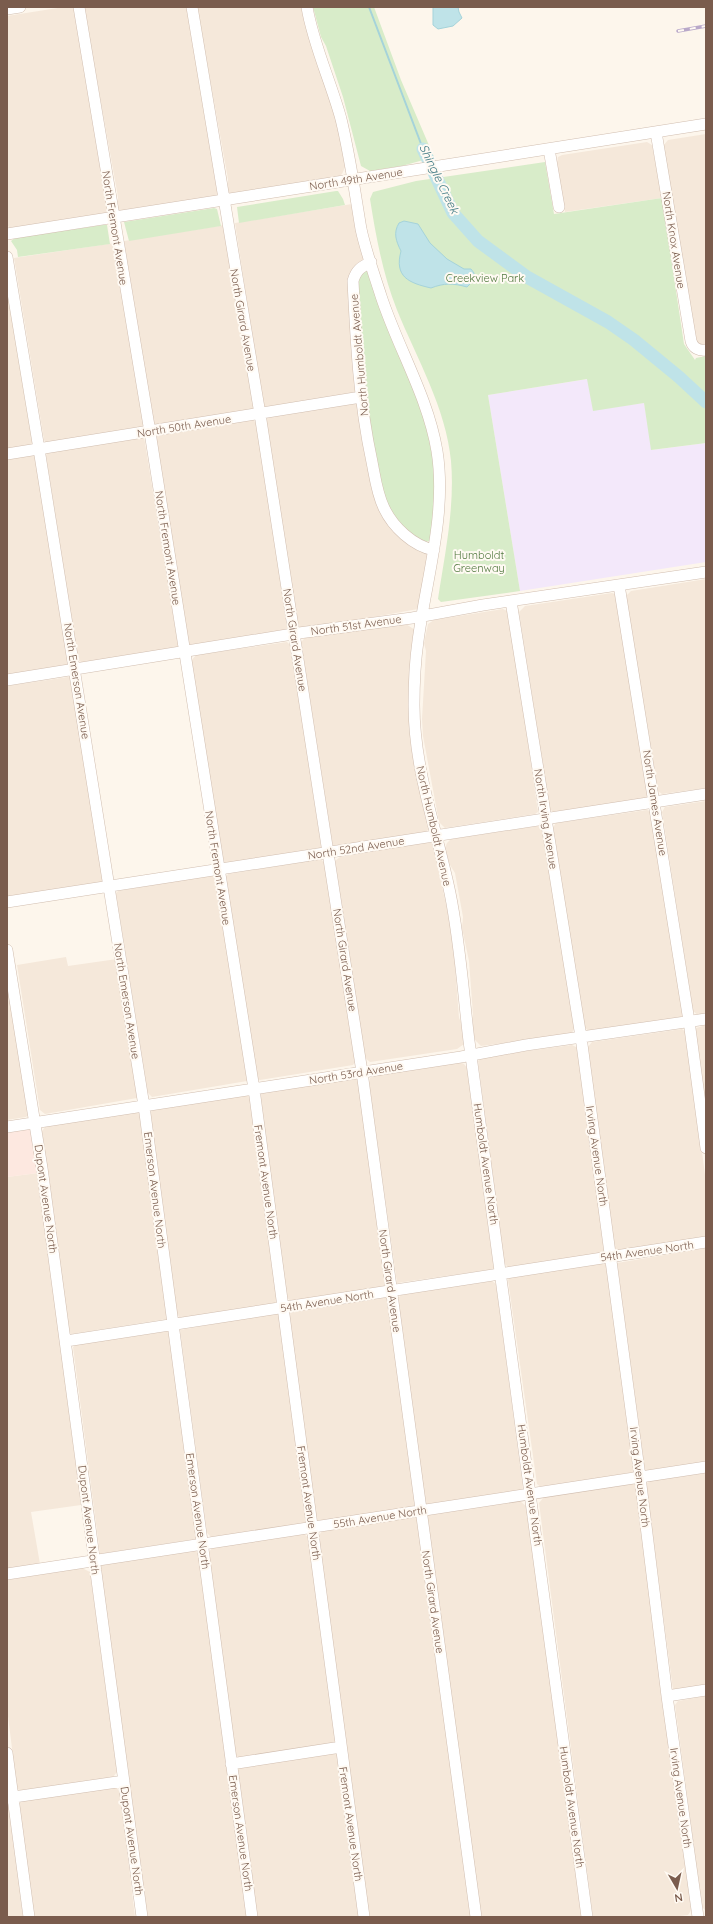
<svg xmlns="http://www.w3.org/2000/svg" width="713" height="1924" viewBox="0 0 713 1924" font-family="Quicksand,sans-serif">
  <rect width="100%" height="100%" fill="#fdf6ec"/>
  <path fill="#f5e8da" d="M64 7H72L75 10 108 209 107 213 11 229 8 226 7 222V16Z
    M187 7 218 194 216 196 120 212 117 206 118 197 84 8Z
    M197 7H302L331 98 346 165 342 174 338 177 230 195 228 193V179Z
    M706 134V345L701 346 695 342 663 146 668 140Z
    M647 142 652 145 662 198 565 212 557 162 558 157 562 155Z
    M352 204 365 256 359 392 268 410 263 405 235 223Z
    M225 225 255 410 154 426 124 241Z
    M115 243 144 426 142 429 46 443 44 440 14 258Z
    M7 274 34 441 33 446 7 451Z
    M354 402 358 404 426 553 428 559 418 609 302 630 296 624 266 421 267 416Z
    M252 418 256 423 289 627 288 629 190 646 187 642 156 436 158 434Z
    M144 437 178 645 177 647 84 664 78 660 46 455 48 452Z
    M30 453 35 456 68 664 66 667 7 676V456Z
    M706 579V788L662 794 658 791 626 596 631 591Z
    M612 593 615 594 648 797 645 799 553 812 550 809 519 612 525 606Z
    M503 609 509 612 538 812 535 814 445 828 439 822 423 736 422 719 426 651 424 643 428 624 434 620Z
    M406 624 415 630 412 752 422 802 430 826 426 833 333 847 301 642 305 638Z
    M287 642 291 646 321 846V848L227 864 223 863 191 661 196 655Z
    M68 677 71 678 103 879 102 882 7 898V686Z
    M706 801V1014L699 1016 693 1011 662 812 665 807Z
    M647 810 650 811 683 1015 680 1018 588 1031 584 1026 552 829 556 823Z
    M539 826 543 829 574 1028 573 1031 571 1034 481 1046 475 1040 472 1028 473 1015 469 961 462 928 463 917 455 873 450 865 445 848 447 843 451 839Z
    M428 842 433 844 457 956 455 966 459 1018 462 1024 464 1044 457 1049 370 1062 365 1058 335 861 340 857Z
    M321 859 325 864 355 1062 353 1065 260 1080 258 1079 225 877 228 874Z
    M212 875 217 881 247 1081 152 1097 148 1093 116 893 118 891Z
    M66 957 68 966 117 959 137 1098 45 1114 40 1110 17 965Z
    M7 975 28 1115 26 1117 7 1120Z
    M706 1025V1113L695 1033 696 1028Z
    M682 1029 687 1033 706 1183V1239L619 1251 614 1247 587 1048 592 1042Z
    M572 1045 578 1048 604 1251 602 1253 509 1268 504 1263 478 1061 482 1057Z
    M460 1062 464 1064 467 1068 494 1269 397 1283 369 1083 370 1078 372 1076Z
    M354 1078 358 1079 386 1284 383 1287 291 1301 287 1298 260 1098 261 1093Z
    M247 1094 250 1097 277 1300 274 1304 180 1318 177 1314 149 1114 153 1109Z
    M138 1112 141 1115 167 1319 71 1334 69 1331 42 1131 46 1126Z
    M38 1173 81 1505 31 1512 40 1564 7 1569V1177Z
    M706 1248V1464L645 1471 617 1263Z
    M603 1263 607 1266 634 1472 542 1488 537 1484 508 1280 509 1278Z
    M492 1281 496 1284 523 1489 519 1491 426 1505 425 1503 398 1298 402 1294Z
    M384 1297H387L415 1502 414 1506 410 1509 319 1521 316 1518 289 1315 292 1310Z
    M275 1313 280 1316 306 1522 303 1524 211 1537 207 1533 180 1330Z
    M169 1331 196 1539 100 1554 73 1347 75 1345Z
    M706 1473V1686L673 1690 646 1484 650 1481Z
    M632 1484 636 1485 692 1909 688 1915 672 1917H593L539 1503 544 1497Z
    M520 1501 527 1507 582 1917H480L427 1519 428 1515Z
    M414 1517 417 1518 471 1917H368L318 1537 322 1531Z
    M304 1534 309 1538 335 1739 334 1743 239 1758 235 1754 209 1552 212 1548Z
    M194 1550 199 1554 247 1917H146L100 1565Z
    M82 1568 90 1572 117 1772 113 1777 22 1791 17 1789 7 1708V1580Z
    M706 1696V1911L702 1907 675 1705 678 1701Z
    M336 1753 339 1757 359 1917H257L238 1771 240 1768Z
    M116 1787 120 1792 135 1917H33L19 1803 22 1801Z
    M7 1805 10 1807 23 1917H7Z"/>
  <path fill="#fde8e0" d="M29 1129 31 1131 38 1173 7 1177V1131Z"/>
  <path fill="#f3e8fa" d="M588 379 593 410 644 403 652 450 706 443V562L520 591 488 395Z"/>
  <path fill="#d8ecc9" d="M313 7H374L401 80 434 157 402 166 370 171 361 166 343 97 326 46 321 37Z
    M545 162 554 214 662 198 684 344 695 360 696 358 706 356V443L651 450 644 403 593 411 587 379 488 395 520 591 441 602 438 599C445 553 455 507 451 461 446 408 417 359 397 310 383 275 376 237 370 199L373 192 416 181Z
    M336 191H338L343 199 345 205 239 223 237 207Z
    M214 208 217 209 221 226 129 241 124 222Z
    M103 225H107L110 244 18 257 17 250 11 241 15 238Z
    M367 270 424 413 436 475 431 541 423 542 398 524 385 499 377 466 363 373 358 277Z"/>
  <path fill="#bfe3e8" stroke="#a5d3da" d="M433 7H458L459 12 462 18 453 26 438 29 433 25Z
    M404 221 418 224 430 243 447 259 464 269H471L474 273V280L467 287C453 283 444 283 431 288 409 283 394 277 401 251 396 241 393 233 399 223Z"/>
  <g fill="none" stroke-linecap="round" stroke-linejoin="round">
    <path stroke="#a5d3da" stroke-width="2" d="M369 7 423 149"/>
    <path stroke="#bfe3e8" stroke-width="13" d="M423 149 453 213 478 241 527 277 608 322 634 340 679 377 706 402"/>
    <defs>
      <path id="minor" d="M79 7 149 426 254 1089 364 1917
        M192 7 260 414 362 1072 476 1917
        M307 7C313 44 331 82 341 119 350 156 355 193 361 229 366 252 374 274 381 296 398 348 428 397 437 451 447 514 426 579 418 641 415 662 414 684 414 705 414 770 437 830 450 893 460 942 463 991 469 1041L587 1917
        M7 9 20 7
        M656 132 691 341C693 348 699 351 706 350
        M549 149 559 207
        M7 234 706 124
        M7 257 39 449 144 1106 252 1917
        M371 262C361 267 356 270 353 281 356 342 359 402 372 462 375 477 377 494 384 508 393 527 413 546 434 550
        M7 454 361 397
        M619 585 689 1021 706 1148
        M511 601 581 1037 640 1477 667 1696 698 1917
        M7 680 299 633 412 618 483 605 706 572
        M7 902 706 794
        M7 950 42 1168 142 1917
        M7 1127 461 1057 526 1045 706 1019
        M66 1341 706 1242
        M7 1574 706 1467
        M667 1696 706 1690
        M7 1753 29 1917
        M231 1764 341 1747
        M7 1798 124 1781"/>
    </defs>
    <use href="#minor" stroke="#d1beb0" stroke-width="12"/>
    <use href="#minor" stroke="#fff" stroke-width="11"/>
    <defs>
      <path id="rail" d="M678 31 706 26"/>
    </defs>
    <use href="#rail" stroke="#b9a8c9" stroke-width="3.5"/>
    <use href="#rail" stroke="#fffaf3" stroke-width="2" stroke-dasharray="6" stroke-linecap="butt"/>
  </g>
  <g text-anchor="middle" stroke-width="4" stroke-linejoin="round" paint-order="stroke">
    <g font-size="11" fill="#7a5c4d" stroke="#fffaf3">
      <text transform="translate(356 179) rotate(-9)" y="4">North 49th Avenue</text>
      <text transform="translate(115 228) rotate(81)" y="4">North Fremont Avenue</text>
      <text transform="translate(674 240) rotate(81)" y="4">North Knox Avenue</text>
      <text transform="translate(243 320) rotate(80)" y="4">North Girard Avenue</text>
      <text transform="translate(359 355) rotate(-95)" y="4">North Humboldt Avenue</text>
      <text transform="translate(184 426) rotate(-9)" y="4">North 50th Avenue</text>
      <text transform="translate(168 548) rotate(81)" y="4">North Fremont Avenue</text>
      <text transform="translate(356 625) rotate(-8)" y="4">North 51st Avenue</text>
      <text transform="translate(295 640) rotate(81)" y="4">North Girard Avenue</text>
      <text transform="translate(77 681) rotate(81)" y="4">North Emerson Avenue</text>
      <text transform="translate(655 803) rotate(81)" y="4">North James Avenue</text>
      <text transform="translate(546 819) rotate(81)" y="4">North Irving Avenue</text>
      <text transform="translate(434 826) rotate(77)" y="4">North Humboldt Avenue</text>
      <text transform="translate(356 848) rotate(-9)" y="4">North 52nd Avenue</text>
      <text transform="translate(218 868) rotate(81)" y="4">North Fremont Avenue</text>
      <text transform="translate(345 960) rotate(81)" y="4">North Girard Avenue</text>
      <text transform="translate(127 1001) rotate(81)" y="4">North Emerson Avenue</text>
      <text transform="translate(356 1073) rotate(-9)" y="4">North 53rd Avenue</text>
      <text transform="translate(597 1156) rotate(82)" y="4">Irving Avenue North</text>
      <text transform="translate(486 1164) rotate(82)" y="4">Humboldt Avenue North</text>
      <text transform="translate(266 1182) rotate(82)" y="4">Fremont Avenue North</text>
      <text transform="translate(155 1190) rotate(83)" y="4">Emerson Avenue North</text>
      <text transform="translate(46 1199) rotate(82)" y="4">Dupont Avenue North</text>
      <text transform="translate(647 1251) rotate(-8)" y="4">54th Avenue North</text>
      <text transform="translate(390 1281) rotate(82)" y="4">North Girard Avenue</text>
      <text transform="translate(327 1301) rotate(-9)" y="4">54th Avenue North</text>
      <text transform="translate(640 1477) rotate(83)" y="4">Irving Avenue North</text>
      <text transform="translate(530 1485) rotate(82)" y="4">Humboldt Avenue North</text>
      <text transform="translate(309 1503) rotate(82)" y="4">Fremont Avenue North</text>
      <text transform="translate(198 1511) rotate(82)" y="4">Emerson Avenue North</text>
      <text transform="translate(380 1517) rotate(-9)" y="4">55th Avenue North</text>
      <text transform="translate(89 1520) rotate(83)" y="4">Dupont Avenue North</text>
      <text transform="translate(433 1602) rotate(82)" y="4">North Girard Avenue</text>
      <text transform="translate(681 1798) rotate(82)" y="4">Irving Avenue North</text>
      <text transform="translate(572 1807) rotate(82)" y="4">Humboldt Avenue North</text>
      <text transform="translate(351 1824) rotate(82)" y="4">Fremont Avenue North</text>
      <text transform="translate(241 1833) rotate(82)" y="4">Emerson Avenue North</text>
      <text transform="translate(132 1841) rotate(82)" y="4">Dupont Avenue North</text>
    </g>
    <g font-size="11" fill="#537a41" stroke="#fffaf3">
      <text x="485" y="282">Creekview Park</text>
      <text x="479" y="559">Humboldt<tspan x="479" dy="13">Greenway</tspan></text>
    </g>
    <g font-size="12" font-style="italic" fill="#437c86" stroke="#fffaf3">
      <text transform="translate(439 179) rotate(64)" y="4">Shingle Creek</text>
    </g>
  </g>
  <rect width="713" height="1924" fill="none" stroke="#7a5c4d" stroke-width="16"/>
  <g transform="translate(677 1888) rotate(171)" stroke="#fffaf3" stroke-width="3" paint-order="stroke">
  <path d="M0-3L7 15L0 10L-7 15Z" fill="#7a5c4d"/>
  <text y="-6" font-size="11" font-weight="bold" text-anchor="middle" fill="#7a5c4d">N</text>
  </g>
</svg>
